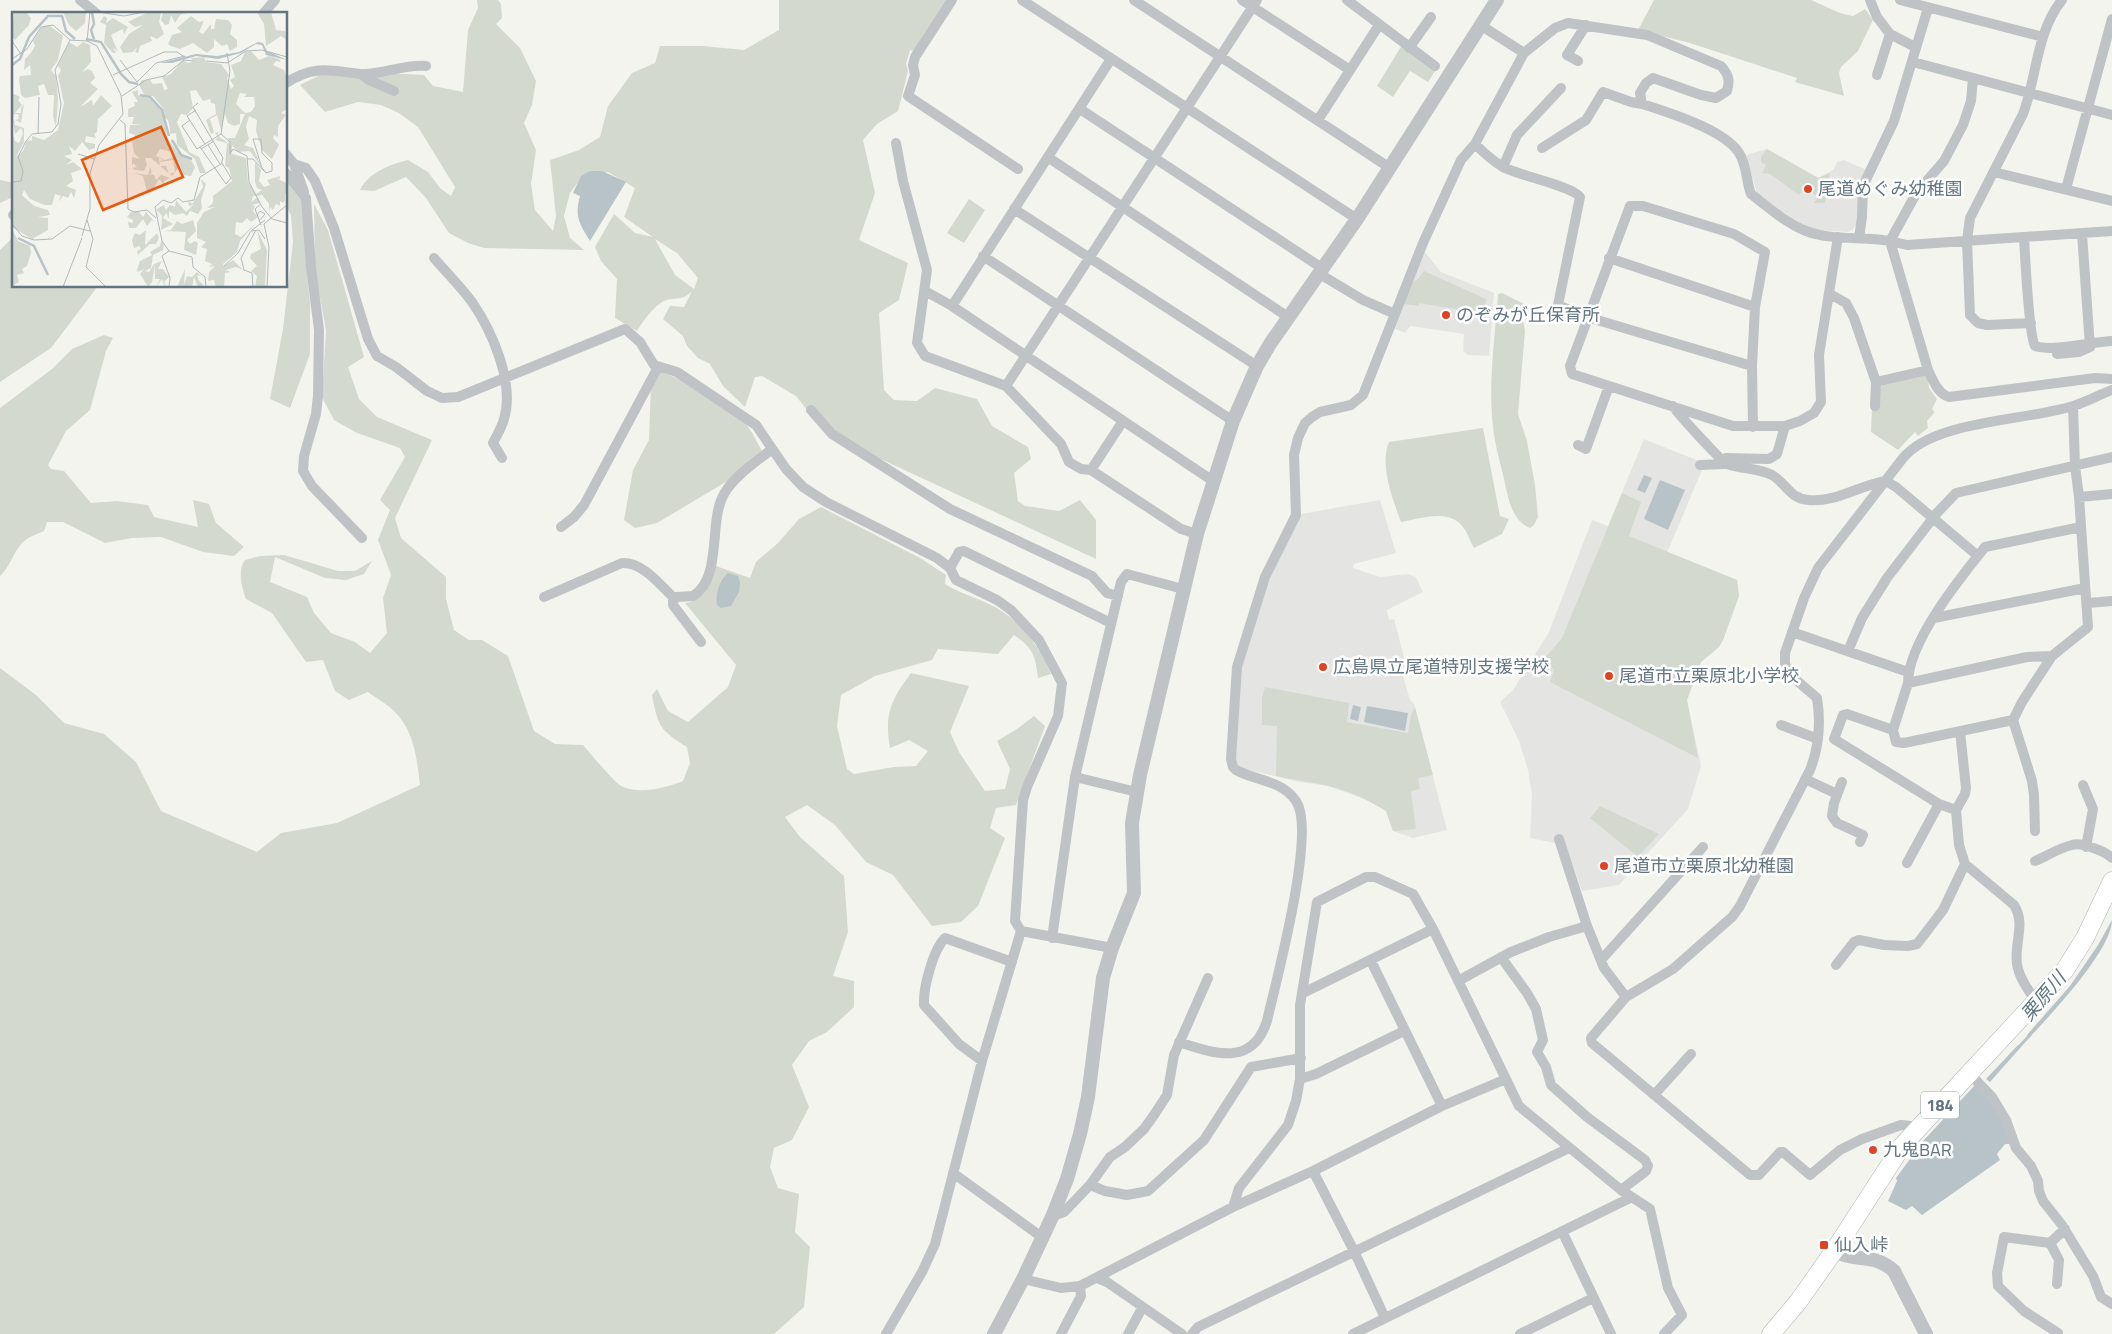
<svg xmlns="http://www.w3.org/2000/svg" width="2112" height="1334" viewBox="0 0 2112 1334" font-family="'Titillium Web','Noto Sans JP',sans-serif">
  <rect width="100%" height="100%" fill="#f4f4ef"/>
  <path fill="#e4e5e3" d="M1767 149 1819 178 1834 169 1837 162 1844 160 1867 170 1856 225 1852 230 1848 232 1814 230 1803 226 1757 194 1746 155Z
    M1425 252 1441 272 1494 293 1489 356 1468 355 1463 351 1464 334 1410 326 1405 333 1393 328Z
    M1644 439 1699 461 1702 470 1667 553 1737 580 1739 596 1723 640 1719 647 1701 662 1687 700 1701 766 1688 809 1619 885 1582 891 1563 838 1554 843 1530 838 1532 795 1528 770 1519 741 1500 702 1513 690 1549 632 1592 520 1608 526Z
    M1380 500 1396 553 1354 564 1353 568 1380 577 1408 574 1416 577 1423 592 1387 610 1389 620 1394 619 1406 665 1401 669 1410 700 1414 704 1447 830 1413 838 1393 831 1386 811 1370 801 1328 786 1299 782 1237 767 1235 764 1240 674 1265 589 1279 557 1301 514Z"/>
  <path fill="#d3d9cf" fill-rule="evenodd" d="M477 0H498L501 4 502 18 496 24 520 48 536 81 532 105 524 123 536 150 531 184 535 210 553 231 556 216 550 160 579 150 600 137 608 106 632 73 655 63 660 46H703L744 50 779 30V0H947L914 51 910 50 906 64 908 71 898 111 877 124 863 140 875 193 859 240 908 263 899 300 879 313 884 390 894 400 917 401 935 388 977 399 992 426 1028 447 1031 459 1014 473 1018 501 1025 506 1059 511 1080 500 1096 520V559L870 454 811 415 796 396 762 376 755 377 745 407 723 386 710 364 698 358 687 346 683 336 663 319 670 306 684 307 692 291C682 301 679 297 667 300 657 302 642 322 637 331L615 318 617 279 601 261 595 247 614 214 635 233 653 237 624 217 635 188 608 172 583 176 570 193 564 216 570 238 584 250 484 248 468 243 449 233 426 198 406 177 374 191 360 190C369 172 389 165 408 160L428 172 440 188 451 196 455 187 418 127 399 113 381 105 358 102 325 112 300 85 320 75 365 72 424 75 433 86 463 92 468 30 478 8ZM655 239 677 253 698 278 694 289 675 275Z
    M1654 0H1811L1840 13 1853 16 1865 9 1873 20 1858 51 1841 67 1839 73 1844 96 1795 82 1797 78 1690 43 1638 30Z
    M1402 45 1437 68 1428 82 1410 71 1393 97 1377 86Z
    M1767 149 1818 178 1830 173 1825 203H1814L1818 197 1805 188 1799 195 1770 174 1762 173 1766 165 1761 162V157Z
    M286 176 304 198 306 263 310 304V354L290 408 270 399 283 329 293 242 291 215 286 206Z
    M0 180 14 183 11 198 0 203Z
    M969 199 985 210 964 243 947 233Z
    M314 204 328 230 364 357 348 367 359 399 377 417 432 440 395 518 401 538 446 577V599L454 630 469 640H482L508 656 534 731 555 744 583 745C591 754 613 781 621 786 640 795 665 788 683 781L690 763 687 747C660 730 658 727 652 695L657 689 668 711 688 722 728 687 736 665 685 603 691 602 704 589 716 566 750 578 756 562 778 543 799 519 821 507 920 558 946 575 945 584C956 591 968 595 980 600 1017 615 1035 639 1051 674L1038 678C1035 655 1034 649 1014 635L998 654 938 649 932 660 875 676 841 695 837 726 847 769 854 774 894 767 916 766 928 751 909 740 890 748C884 713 891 700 911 673L969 686 950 732 959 752 985 791 1005 789 1010 769 997 741 1017 729 1034 716 1045 726 1016 805 996 808 990 828 1005 838 978 906 961 922 932 926 893 875 866 862 835 825 807 805 785 817 800 837 844 876 848 932 833 976 854 981V1007L827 1032 809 1041 792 1065 809 1107 792 1140 774 1148 770 1167 778 1188 799 1194 795 1232 810 1247 804 1307 774 1334H0V668L36 695 64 723 104 734 136 762 161 811 257 852 281 833 337 823 420 785C417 759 414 730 394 711 387 704 376 698 368 692L349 700 335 691 323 660 306 662 272 613 246 599C242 588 237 570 245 560L260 556 284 555 338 571H355L372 561 364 574 346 580 325 578 275 557 270 582 307 597 314 613 331 633 355 642 370 653 387 633 383 598 391 575 378 540 390 510 380 500 405 457 400 448 357 433 334 420 322 397 326 331 315 269Z
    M14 236V286H98L51 348 0 382V250Z
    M1424 271 1486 299 1485 306 1478 313 1419 303V306L1403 304 1412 282 1418 279Z
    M1502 293 1524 304 1522 316 1525 331 1518 414 1527 441 1535 485 1538 517 1534 525 1530 528C1511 520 1508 497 1504 479 1500 462 1495 445 1493 427 1488 383 1495 337 1498 294Z
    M104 335 113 338 106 351 90 410 66 431 48 465 51 469 64 471 91 503 117 501 148 505 154 517 198 527 193 500 209 504 216 523 244 547 234 556 203 552 161 537 132 538 105 543 63 522H47L44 531C37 534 28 537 22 543 13 553 10 567 0 576V408L52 369 72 349Z
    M661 372C691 383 725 399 746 424 754 434 759 447 766 458L657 523 635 528 624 520 633 470 649 440 651 384Z
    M1924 375 1928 377 1929 388 1937 399 1932 409 1935 412 1927 421 1928 428 1918 436 1915 432 1898 450 1871 432 1872 407 1881 386Z
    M1483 428 1500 516 1509 519 1502 534 1474 548C1470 542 1468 533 1463 527 1448 508 1421 519 1401 522 1393 500 1379 465 1389 442Z
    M1622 493 1641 502 1629 536 1737 580 1739 596 1723 640 1719 647 1701 662 1687 700 1698 758 1550 682 1554 670 1544 659 1562 638Z
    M1265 687 1349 703 1347 722 1408 733 1411 715 1415 707 1433 775 1418 778 1420 789 1411 791 1416 829 1393 831 1386 811C1368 800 1349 791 1329 786 1312 782 1293 780 1276 776L1277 726 1262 725V698Z
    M1600 806 1659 834 1638 857 1590 818Z"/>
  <path fill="#b7c3c7" d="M590 171H602L626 182 590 241C580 224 574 217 580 196L573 193 581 176Z
    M1644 475 1652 478 1645 493 1637 490Z
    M1660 480 1685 490 1668 530 1644 519Z
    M728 573 738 576 740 583 739 592 731 606 721 608 717 605C715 594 720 579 728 573Z
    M1353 705 1361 707 1358 721 1350 719Z
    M1367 706 1408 713 1405 731 1364 722Z
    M2112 920C2112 950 2051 1014 2029 1038L2027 1035 2070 986 2098 945Z
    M2018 1045 2021 1047 1990 1082 1986 1079Z
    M1975 1085 1996 1106 2011 1144H2005L1997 1154 2000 1160 1922 1215 1912 1206 1906 1210 1888 1201 1897 1181 1896 1178 1924 1140Z"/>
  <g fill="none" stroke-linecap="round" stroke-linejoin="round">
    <path stroke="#b7c3c7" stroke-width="3" d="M2017 1049 2030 1035"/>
    <defs>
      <path id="trunk" d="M1771 1334 1798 1302 1834 1251 1902 1146 2065 970 2085 938 2112 881"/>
    </defs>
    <use href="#trunk" stroke="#b0b4b7" stroke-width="19"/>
    <path stroke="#bfc3c6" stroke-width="10" d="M80 0 97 14
      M952 0 915 57 913 65 915 75 908 96 1018 169
      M1022 0 1357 219
      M1134 0 1390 168
      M1242 0 1350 70
      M1347 0 1435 66
      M1870 0 1877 17 1890 34 1915 47
      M1900 0 2043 37
      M263 14 275 0
      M1482 26 1524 53 1555 28 1568 23 1647 35 1721 66C1729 75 1730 80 1727 91L1716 98 1701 95 1653 78 1646 83 1640 93 1642 104C1668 112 1725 130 1739 153 1747 165 1746 181 1751 194 1768 207 1786 223 1806 231 1832 241 1862 236 1890 241L1928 370C1933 380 1938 394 1949 397L2095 378 2112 379
      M1409 48 1431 17
      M1578 61 1567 55 1586 25
      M1913 62 2112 115
      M361 74 369 80 394 91
      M1877 75 1890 34
      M1973 78 1971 101 1963 125 1944 161 1917 192 1890 241 1907 245 2112 231
      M286 83C315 64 330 71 361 74 382 75 404 64 426 66
      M1080 109 1322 268
      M1318 120 1379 25
      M896 143 903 181 927 270 917 343 925 356 1006 386 1061 444 1069 462 1081 469 1091 470
      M1475 144C1484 153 1493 161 1503 167 1520 176 1572 186 1580 197L1558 305 1587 317 1752 366
      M1542 148 1586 120 1603 92 1631 102 1642 104
      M286 154 294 164 304 192
      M1049 158 1288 317
      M294 164 306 168 315 181 334 228 368 339 377 356 396 367 427 391 442 398 458 397 625 329 640 342 654 365 677 372 756 425 786 469 803 487 826 502 937 558 950 568 956 580 997 600 1011 610 1039 640 1062 683 1058 716 1027 787 1023 800 1015 921 1021 931 982 1061 935 1244 922 1272 886 1334
      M1503 167 1517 135 1561 88
      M1994 172 2112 201
      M286 173 306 198 311 267 319 330 318 396 316 414 304 456 303 471 312 486 362 538
      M2066 189 2112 19
      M1014 209 1257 366
      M13 215H14
      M2024 237C2025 255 2029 336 2035 346 2054 352 2091 342 2112 341
      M1859 238 1862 217 1863 186 1894 121 1928 8
      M983 256 1233 421
      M434 258C447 273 461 287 472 302 492 331 515 383 504 419 502 427 497 435 493 443L502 458
      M1609 258 1755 307
      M1318 273 1363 300 1395 314
      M925 291 952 306 1213 481
      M1830 294 1846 303 1854 318 1876 382 1875 406
      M952 306 1111 59
      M2031 323 1987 325 1978 323 1970 315 1967 241 1970 218 2023 114C2037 77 2036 32 2062 0
      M2057 354 2079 352 2090 347 2082 234
      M1876 382 1928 370
      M1006 386 1257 0
      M1673 406C1677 413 1723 463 1727 464 1741 469 1759 468 1772 475 1786 483 1789 498 1808 500 1835 503 1860 485 1886 481L1896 487 1978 556
      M811 410 832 434 950 509 1092 576 1107 593 1118 596
      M1123 421 1091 470 1181 529 1197 534
      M1753 427 1752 366 1755 307 1765 252 1734 234 1643 206H1630L1570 366 1572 374 1733 426H1785L1800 421 1814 413 1821 402 1819 355 1838 237
      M1578 445 1586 449 1609 386
      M1723 462 1726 458 1769 459 1777 454 1785 426
      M1700 465 1725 464
      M2079 497 2112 494
      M561 527 574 517 584 505 658 367
      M950 568 959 552 964 551 1111 623
      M544 597 622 563C643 562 660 585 675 599
      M2088 603 2112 601
      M1934 618 2085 588
      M1792 632 1908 672
      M701 642 673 605V600L676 597 693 596C723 578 708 521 724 494 734 476 756 462 772 449
      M1848 651 1862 618 1887 578 1936 514 1956 493 2112 457
      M2052 656 2027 657 1908 683C1908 642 1960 578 1985 547L2081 527
      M1908 683 1893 730 1896 742 1904 743 2013 720
      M1781 725 1818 739
      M1893 730 1847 714 1843 715 1834 739 1939 804 1956 810 1959 845 1965 864 2014 905C2026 924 2014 943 2017 964 2019 978 2029 991 2037 1003
      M1075 777 1137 792
      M1805 779 1837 794
      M1842 782 1834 803 1832 816 1837 823 1863 835 1860 842
      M2083 785 2093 809 2086 847
      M1956 810 1965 794 1966 788 1960 731
      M2035 831 2034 795 2032 781 2013 720 2022 702 2052 656 2088 627 2079 497 2075 466 2073 406
      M1559 839 1587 926 1604 968 1626 997
      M2035 861C2047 856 2059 848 2072 845 2081 842 2105 851 2112 858
      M1907 863 1939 804
      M1021 931 1112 948
      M1052 938 1075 777 1121 582 1127 574 1183 589
      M1501 957 1527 993 1536 1009 1543 1040 1537 1052 1546 1067 1551 1085 1587 1117 1645 1160 1648 1166 1646 1171 1621 1190
      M1601 960 1703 847
      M1371 961 1442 1106
      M1836 965 1854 942 1859 940 1884 945 1908 946 1917 944 1943 910 1965 864
      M1458 981 1511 952 1549 937 1587 926
      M1303 993 1433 929
      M1179 1042C1213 1053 1252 1068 1267 1021 1276 981 1317 831 1296 801 1282 780 1256 781 1236 770L1233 767 1231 759 1237 667 1265 577 1296 515 1294 455 1298 438 1305 423 1312 417 1320 412 1351 405 1363 395 1423 243 1461 160 1475 144 1524 53
      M982 1061 959 1044 924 1005C923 988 933 950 945 938L1012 962
      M1970 1074 1992 1097 2006 1120 2016 1148 2031 1166 2038 1181 2039 1191 2043 1201 2062 1225 2093 1276 2101 1297 2112 1304
      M1300 1079 1316 1074 1404 1031
      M1654 1095 1691 1054
      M1920 1127 1901 1125 1862 1139 1840 1150 1810 1175 1783 1152H1780L1759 1175H1750L1592 1043 1591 1038 1626 997 1673 969 1732 917 1740 906 1810 770C1819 747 1821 723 1817 698L1788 673 1785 663V653L1804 598 1818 568 1903 458C1934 420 2026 421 2073 406 2086 402 2099 395 2112 390
      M1313 1171 1354 1251 1385 1318
      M953 1173 1043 1238
      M1090 1185 1105 1191 1127 1195 1148 1191 1204 1140 1251 1067 1301 1058
      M1233 1207 1239 1188 1288 1125 1296 1101 1300 1079V1005L1317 902 1366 877H1375L1413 894 1433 929 1519 1106 1621 1190 1650 1209 1668 1288 1682 1315 1664 1334
      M1052 1217 1064 1212 1090 1185 1110 1157 1125 1147 1144 1129 1154 1115 1167 1095 1174 1055 1208 978
      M1562 1231 1611 1334
      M2050 1243 2059 1260 2057 1284
      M1097 1278 1107 1282 1182 1334
      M1023 1279 1061 1288 1080 1286 1233 1207 1313 1171 1442 1106 1506 1079
      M2058 1333 2024 1311 1998 1286 1997 1273 2004 1237 2050 1243 2065 1229
      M1061 1334 1081 1296 1080 1286
      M1128 1334 1142 1308
      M1192 1334 1198 1327 1569 1148
      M1353 1334 1632 1197
      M1520 1334 1593 1298"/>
    <path stroke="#bfc3c6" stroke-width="14" d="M1834 1251C1857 1263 1873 1252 1894 1271L1926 1334
      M994 1334 1023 1279 1052 1217 1067 1179 1080 1134 1088 1097 1103 978 1112 948 1134 893 1132 823 1140 775 1197 534 1233 421 1257 366 1270 344 1357 219 1497 0"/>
    <use href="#trunk" stroke="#fff" stroke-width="18"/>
  </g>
  <g fill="#df4324" stroke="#fff" stroke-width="2">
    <circle cx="1808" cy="189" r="5"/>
    <circle cx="1446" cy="315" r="5"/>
    <circle cx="1323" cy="667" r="5"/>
    <circle cx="1609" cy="676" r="5"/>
    <circle cx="1604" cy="866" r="5"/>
    <circle cx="1873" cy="1150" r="5"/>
    <rect x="1819" y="1240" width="10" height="10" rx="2.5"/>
  </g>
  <g text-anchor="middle" stroke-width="5" stroke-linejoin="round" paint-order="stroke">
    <rect fill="#fff" stroke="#929ea6" stroke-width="1" x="1921" y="1091.5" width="38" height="27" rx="4"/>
    <g font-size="16" font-weight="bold" fill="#637580">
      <text x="1940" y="1111">184</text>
    </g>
    <g font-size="18" fill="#637580" stroke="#fff" text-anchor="start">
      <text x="1818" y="195">尾道めぐみ幼稚園</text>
      <text x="1456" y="321">のぞみが丘保育所</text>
      <text x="1333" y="673">広島県立尾道特別支援学校</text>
      <text x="1619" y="682">尾道市立栗原北小学校</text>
      <text x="1614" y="872">尾道市立栗原北幼稚園</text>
      <text x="1883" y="1156">九鬼BAR</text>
      <text x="1834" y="1251">仙入峠</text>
    </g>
    <g font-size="19" font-style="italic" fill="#5f777e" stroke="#fff">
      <text transform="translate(2043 996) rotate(-50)" y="7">栗原川</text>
    </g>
  </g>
  <g transform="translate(12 12)">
    <rect width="275" height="275" fill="#f4f4ef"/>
    <path d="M2 0H14L19 6 17 13 3 28 0 24ZM51 0H74L73 11 64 19 57 13ZM151 0H178L168 3 163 11 159 3 157 12 153 13 149 8ZM245 0H259L264 18 273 19 275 28 269 24 254 34 252 12ZM134 1H149L147 10 152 22 145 27 138 24 140 29 128 34 126 41 123 40 125 35 121 40 111 41 108 35 117 22 131 13 123 15 116 10ZM92 4 95 6 94 11 101 6 116 15 112 23 111 17 99 23 106 40 101 35 104 41H101L92 31 94 13 88 10ZM179 4 187 10 192 9 187 20 191 22 199 12V17H202L204 7 216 8 220 13 218 22 225 28V35L218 39 215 32 210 34 202 27V35L195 41 181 31 168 37 159 34 156 32 160 23 170 20 165 16ZM37 13 51 24 46 48 39 58 44 64 46 87 44 116 41 104 42 83H36L32 72 26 74 28 83 13 86 9 83 7 67 8 64 19 63 18 53 12 58 13 47 19 41 23 34 21 29 29 16ZM57 30 65 35 71 30 78 33 79 50 70 60 76 57 80 59 83 66 78 71 86 77 68 95 80 88 81 94 89 83 100 94 86 107 85 120 82 122 84 126 74 124 73 130 83 132V136L77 138 70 130 63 139 57 134 60 142 52 144 60 148 54 153 61 150 70 157 59 161 61 169 54 174 64 178 62 186 59 180 56 186 51 184 46 190 49 184 43 182 40 193H33L18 187 12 178 10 183 22 194 36 198 38 203 26 205 36 206V218L20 227 0 215V121L3 129 7 131 11 121 9 116 3 122 1 109 2 107 3 113 12 116V130L4 145 11 139 15 128 20 129V124L32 128 46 118 52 91 46 64 49 58 46 54ZM239 39 247 48 257 44 267 47 269 50 264 49 261 53 272 58 275 66V97L269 101 274 103 266 114V125L262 123 261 126 267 133 260 147 250 138 244 119 245 108 237 104 234 115 237 127 232 133 241 136 250 156 238 139 226 140 220 133V139L217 141 234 146 236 170 244 182 250 178 245 176 243 170V150L249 158 247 169 252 175 258 173 255 168 268 164V167L264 166 274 171 275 183 273 181V189L271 191 268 189V194L264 192 261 198 258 195 257 201V192L250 183H247L252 195 247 184H241L239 190 246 185 248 191 240 193 243 194 241 199 246 205 239 210 235 206 230 211 224 210 223 222 229 225 245 210 228 229 225 240 211 252 212 254 221 248 231 258 224 255 213 258 219 260 213 261 212 275H204L202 268 196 269 197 260 203 254 197 255 200 252 193 249 195 237 189 235 194 230 185 226V211L192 200 203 195 195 196 201 191V184L220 169 217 156 213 154 215 131 203 128 206 125 203 121 206 120V124L219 133 216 126H223L233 102H228V112L222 114 216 111 213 102 209 118 205 103 198 107 202 120 199 122 194 108 204 102 203 92 199 91 198 87 191 89 184 78 178 79 181 96 175 103 169 102 165 110 177 140 187 145 194 161H188L183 147 165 133 164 121 158 122V116L156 108 153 106 155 126 168 143 179 148 183 155 179 164 172 163 168 154 160 164 139 146H133L135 153 132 159 123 158 120 156 125 155 121 151 120 154V145L128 147 122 141 120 129 123 123 117 121 118 113H130L120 112 122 105H116V97L123 94 122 90H126L120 80 126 78V83L139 87 153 103 150 95 141 84H133L127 73 130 68H138L141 72 150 71 152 78 156 77 150 65 159 62 171 48 176 51 182 49 179 46 195 45 192 46 194 50 209 52 217 63 215 66 219 77 222 74 218 68 223 65 219 53 229 49 233 40ZM228 81 235 82 232 85H242L243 94 239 100 233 101 224 92ZM148 137 161 140 160 146 153 148 144 144ZM147 146 151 148 148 149V150L161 148 163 160 157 162 154 154H148ZM0 81 8 85 6 88 10 93 3 101H9V96L12 92 9 111 3 108 7 107 6 102H2L0 108ZM138 155 140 161 137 162 142 163 144 168 149 163 158 166 152 169V173L147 167 139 181 135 180 131 164 121 161 136 163ZM189 167 194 172 189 188 190 196 186 202 178 199 175 204 171 201 163 203 157 199V207L154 201 151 206 161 212 149 218 150 204 146 199 147 210 145 197 152 193 154 198 158 193 163 195 164 188 174 200 182 192 177 194 176 190 181 191 191 175ZM119 200H127L131 205 134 200 143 210 140 208 135 214 131 207 124 216H117L116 210 121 211V208L115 205ZM181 208 184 219 175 228 178 232 183 229 186 231 184 243 172 238 174 220 152 219 159 218 165 209 170 212ZM0 217 6 229 18 234 19 241 15 254 10 257 12 261 5 263 7 270 0 274ZM134 218 133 233 145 221 147 226 144 232H138L126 243 125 239 129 237 127 234 122 236 120 228 123 221 128 223ZM245 218 255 238 253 275H243L245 264 239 259 245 254 238 246 239 242 249 237ZM149 229 152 231 151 238 141 243 139 256 133 259 137 260 142 252 150 249 146 257H151L157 265 152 270 154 274 152 273 150 267 144 275 148 267H143V253L140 270 136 275 128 262 132 257 126 260 125 258 128 249 140 243 138 240 148 234ZM173 257 172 273 175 264 180 265 185 260 189 264 185 263 187 269 192 273 186 275 182 265 180 275H165Z" fill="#d3d9cf" fill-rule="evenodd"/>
    <path d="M246 30 251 31 255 39 275 48 254 43 250 33 244 32 229 41 206 47 184 44 160 51H148L184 42 205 44 227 40Z" fill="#b7c3c7"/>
    <path fill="none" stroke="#b7c3c7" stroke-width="2.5" d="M80 0 82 12 79 18 82 27M74 27 89 30 109 62 117 70 126 72M0 53 8 47 17 25 36 4H50L54 19 63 27M128 83 138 85 150 98 157 124M160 128 169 143 180 147M6 226 22 234 36 263"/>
    <path fill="none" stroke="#b1b9bc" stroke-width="1" d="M86 0 112 4 132 0M0 29 9 42M75 29 78 0M0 47 15 37 29 15 41 13 58 28 75 29 85 34 109 83 111 102 87 133 78 161V197L70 224M108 48 125 70 144 51 173 44M194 49 215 51 234 39 250 38 275 45M101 63 152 40H165L173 45M110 84 134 68 152 64 172 48 182 49M184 98 175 104 193 132M108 108 113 112 116 197 122 200 135 198 144 206M178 108 170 114 185 137 209 122 218 59 215 41M26 122 27 85M209 122 218 130V142L221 137 235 144 237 170 250 195 260 207 275 211M241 127H249L250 141 260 151V159L254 161 250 156ZM196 133 208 152M188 135 214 172 219 166 210 151M189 137 202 129M66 142 82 147M235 147H241L254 161M0 170 9 169 11 159 6 145 14 129 20 122 40 120 46 112 49 92 43 58 58 28M245 203 248 199 253 202 247 209M75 208 81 227 74 255 94 275M0 212 10 224 22 228 40 227 58 214 78 219M249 213 243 197 249 192M240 219 247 218 253 227M157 239 150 229 143 195 151 188 159 191 166 186 171 190 182 188 188 165 209 152 211 146 181 95 186 91M212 254 226 241 239 219 253 208M51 275 70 226M53 275H76M157 275 158 266 150 244 157 239 180 245 181 255 193 265 194 275M241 275 240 261 232 258 229 246 244 218M255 275 257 235 252 212 275 193"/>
    <path fill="#e8590c" fill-opacity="0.15" stroke="#e8590c" stroke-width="2.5" d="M149 115 171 165 91 198 70 148Z"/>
    <rect width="275" height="275" fill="none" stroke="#637580" stroke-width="2.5"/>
  </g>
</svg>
